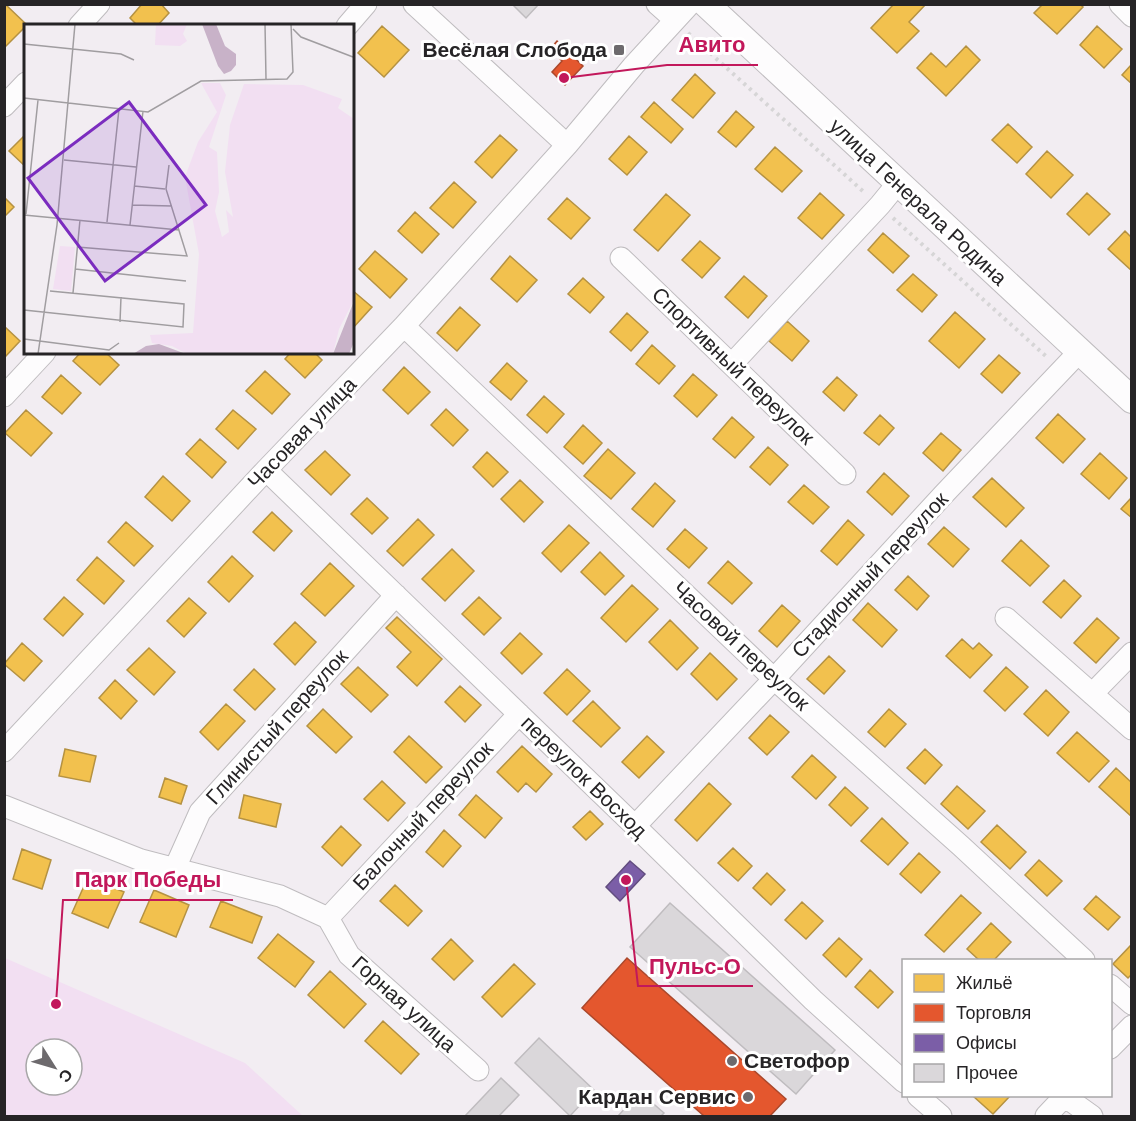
<svg xmlns="http://www.w3.org/2000/svg" width="1136" height="1121" viewBox="0 0 1136 1121" font-family="Arial,sans-serif">
  <rect width="100%" height="100%" fill="#f2edf2"/>
  <path fill="#f2dff2" fill-rule="evenodd" d="M5 958 245 1063 303 1116H5ZM36 1049H72V1085H36Z"/>
  <path fill="#f2c14e" stroke="#b59242" stroke-width="1.5" d="M5 4 27 25 4 48V6Z
    M142 4H161L169 13 157 26H138L130 18Z
    M894 4H926L909 22 919 31 897 53 871 28Z
    M1043 4H1080L1083 7 1057 34 1034 13Z
    M382 26 409 50 384 77 358 53Z
    M1097 26 1122 49 1104 68 1080 45Z
    M966 46 980 60 946 96 917 68 931 53 946 67Z
    M1132 64V84L1122 75Z
    M695 74 715 93 693 118 672 100Z
    M654 102 683 129 671 143 641 117Z
    M736 111 754 127 736 147 718 132Z
    M1008 124 1032 147 1017 163 992 140Z
    M26 134V167L9 151Z
    M500 135 517 150 492 178 475 162Z
    M629 136 647 152 627 175 609 159Z
    M775 147 802 171 782 192 755 169Z
    M1047 151 1073 175 1051 198 1026 174Z
    M454 182 476 202 453 228 430 208Z
    M820 193 844 215 822 239 798 218Z
    M1087 193 1110 214 1089 235 1067 214Z
    M666 194 690 215 658 251 634 230Z
    M4 197 14 207 4 217Z
    M567 198 590 218 571 239 548 219Z
    M415 212 439 234 422 253 398 231Z
    M1125 231 1132 238V271L1108 249Z
    M883 233 909 256 893 273 868 250Z
    M700 241 720 258 702 278 682 260Z
    M375 251 407 279 390 298 359 269Z
    M510 256 537 280 517 302 491 279Z
    M913 274 937 295 922 312 897 290Z
    M744 276 767 296 748 318 725 297Z
    M583 278 604 297 590 313 568 294Z
    M352 290 372 307 353 328 352 327Z
    M460 307 480 325 457 351 437 333Z
    M955 312 985 339 959 368 929 341Z
    M627 313 648 332 631 351 610 332Z
    M787 321 809 341 792 361 769 341Z
    M4 326 20 341 4 358Z
    M652 345 675 366 659 384 636 364Z
    M81 352H105L119 365 100 385 73 361Z
    M291 352H314L322 360 305 378 285 359Z
    M999 355 1020 373 1002 393 981 374Z
    M507 363 527 381 511 400 490 382Z
    M404 367 430 392 408 414 383 390Z
    M265 371 290 394 272 414 246 391Z
    M693 374 717 395 697 417 674 396Z
    M61 375 81 393 62 414 42 397Z
    M837 377 857 395 844 411 823 392Z
    M544 396 564 414 547 433 527 415Z
    M446 409 468 430 453 446 431 425Z
    M26 410 52 433 31 456 5 433Z
    M233 410 256 429 238 449 216 429Z
    M1058 414 1085 439 1063 463 1036 438Z
    M880 415 894 428 879 445 864 433Z
    M732 417 754 437 735 458 713 439Z
    M583 425 602 443 583 464 564 447Z
    M941 433 961 450 943 471 923 453Z
    M200 439 226 462 212 478 186 454Z
    M768 447 788 465 770 485 750 467Z
    M608 449 635 473 611 499 584 476Z
    M325 451 350 475 331 495 305 470Z
    M487 452 508 472 493 487 473 467Z
    M1100 453 1127 478 1109 499 1081 474Z
    M884 473 909 496 892 515 867 492Z
    M163 476 190 501 172 521 145 497Z
    M992 478 1024 508 1006 527 973 497Z
    M520 480 543 502 524 522 501 499Z
    M655 483 675 501 653 527 632 509Z
    M804 485 829 507 813 524 788 502Z
    M1132 497V518L1121 509Z
    M367 498 388 518 372 534 351 514Z
    M272 512 292 531 274 551 253 532Z
    M418 519 434 535 403 566 387 551Z
    M848 520 864 535 837 565 821 551Z
    M126 522 153 546 134 566 108 542Z
    M569 525 589 543 561 572 542 553Z
    M944 527 969 549 953 567 928 544Z
    M685 529 707 548 689 568 667 549Z
    M1021 540 1049 566 1030 586 1002 561Z
    M452 549 474 571 445 601 422 579Z
    M600 552 624 576 605 595 581 572Z
    M232 556 253 576 229 602 208 582Z
    M97 557 124 581 104 604 77 580Z
    M728 561 752 583 732 604 708 583Z
    M330 563 354 586 325 616 301 594Z
    M908 576 929 596 917 610 895 590Z
    M1064 580 1081 596 1061 618 1043 602Z
    M632 585 658 609 626 642 601 618Z
    M64 597 83 614 63 636 44 619Z
    M479 597 501 618 484 635 462 614Z
    M189 598 206 613 184 637 167 621Z
    M868 603 897 630 882 647 853 620Z
    M782 605 800 621 777 647 759 631Z
    M397 617 442 659 417 686 397 667 411 652 386 628Z
    M1097 618 1119 638 1096 663 1074 643Z
    M670 620 698 648 677 670 649 642Z
    M295 622 316 642 295 665 274 644Z
    M520 633 542 654 522 674 501 653Z
    M962 639 973 649 979 643 992 655 970 678 946 656Z
    M22 643 42 661 24 681 4 664Z
    M149 648 175 672 154 695 127 670Z
    M710 653 737 679 717 700 691 674Z
    M829 656 845 671 824 694 807 679Z
    M358 667 388 695 371 712 341 684Z
    M1006 667 1028 687 1005 711 984 691Z
    M254 669 275 689 255 710 234 690Z
    M567 669 590 691 567 715 544 693Z
    M115 680 137 701 121 719 99 698Z
    M460 686 481 705 465 722 445 702Z
    M1046 690 1069 712 1048 736 1024 714Z
    M593 701 620 728 601 747 573 721Z
    M226 704 245 721 218 750 200 732Z
    M323 709 352 737 336 753 307 726Z
    M889 709 906 724 885 747 868 732Z
    M770 715 789 732 767 755 749 738Z
    M1077 732 1109 761 1089 782 1057 753Z
    M409 736 442 767 426 783 394 752Z
    M647 736 664 752 639 778 622 762Z
    M522 746 552 774 536 792 526 783 518 792 497 772Z
    M65 749 96 756 90 782 59 776Z
    M925 749 942 765 925 784 907 768Z
    M812 755 836 777 816 799 792 777Z
    M1116 768 1132 783 1131 816 1099 787Z
    M165 778 187 786 181 804 159 797Z
    M382 781 405 803 388 821 364 799Z
    M709 783 731 804 697 841 675 820Z
    M957 786 985 811 968 829 941 804Z
    M845 787 868 808 851 826 829 805Z
    M244 795 281 804 276 827 239 818Z
    M476 795 502 818 485 838 459 815Z
    M590 811 603 824 586 840 573 827Z
    M882 818 908 843 888 865 861 841Z
    M997 825 1026 852 1010 869 981 842Z
    M341 826 361 845 342 866 322 847Z
    M444 830 461 846 443 867 426 852Z
    M733 848 752 866 738 881 718 863Z
    M22 849 51 860 42 889 13 879Z
    M919 853 940 872 921 893 900 874Z
    M1039 860 1062 881 1047 896 1025 875Z
    M767 873 785 890 771 905 753 888Z
    M88 877 124 892 108 928 72 913Z
    M395 885 422 911 408 926 380 901Z
    M154 890 189 905 176 937 140 922Z
    M961 895 981 913 944 952 925 935Z
    M1096 896 1120 917 1108 930 1084 909Z
    M221 901 262 917 252 943 210 927Z
    M802 902 823 921 806 939 785 920Z
    M991 923 1011 942 994 960H979L967 949Z
    M278 934 314 962 295 987 258 958Z
    M839 938 862 959 846 977 823 955Z
    M451 939 473 961 454 980 432 959Z
    M1132 944V974L1128 978 1113 964Z
    M514 964 535 984 502 1017 482 997Z
    M870 970 893 992 878 1008 855 987Z
    M330 971 366 1004 344 1028 308 995Z
    M383 1021 419 1054 401 1074 365 1041Z
    M973 1096H1010L993 1114Z"/>
  <path fill="#e4572e" stroke="#ab482c" stroke-width="1.5" d="M557 41 583 66 565 85 552 72 562 61 550 49Z
    M627 958 786 1099 770 1116H704L582 1008Z"/>
  <path fill="#7b5ea7" stroke="#624d80" stroke-width="1.5" d="M630 861 645 874 620 901 606 887Z"/>
  <path fill="#dad7da" stroke="#bfbcbf" stroke-width="1.5" d="M512 4H539L526 18Z
    M670 903 835 1050 796 1094 630 947Z
    M539 1038 594 1090 570 1116 515 1063Z
    M501 1078 519 1095 499 1116H465Z
    M640 1092 664 1113 661 1116H618Z"/>
  <g fill="none" stroke-linecap="round" stroke-linejoin="round">
    <defs>
      <path id="minor" d="M414 4 567 145
        M657 4 675 20
        M1120 4 1132 16
        M79 26 99 4
        M347 26 366 4
        M4 106 26 83
        M621 258 845 474
        M404 326 774 679 961 846 1084 960
        M732 364 880 205 898 183
        M4 396 45 352
        M266 470 635 826 813 1000 904 1082
        M1006 618 1132 729
        M1092 694 1132 653
        M4 751 266 470 404 326 567 145 634 65 690 4
        M4 806 141 860 280 896 328 918 349 955 478 1070
        M635 826 774 679 944 494 1080 351
        M175 868 200 812 396 595
        M328 918 519 714
        M1110 985 1132 1004
        M1110 1048 1132 1026
        M918 1096 941 1116
        M1064 1096 1092 1116
        M1046 1116 1065 1096"/>
      <path id="major" d="M706 4 1132 400"/>
    </defs>
    <use href="#minor" stroke="#bfbcbf" stroke-width="23"/>
    <use href="#major" stroke="#bfbcbf" stroke-width="28"/>
    <path stroke="#d6d5d6" stroke-width="4" stroke-dasharray="3 4.5" stroke-linecap="butt" d="M688 33 865 193
      M893 218 1048 358"/>
    <use href="#minor" stroke="#fdfcfd" stroke-width="21"/>
    <use href="#major" stroke="#fdfcfd" stroke-width="26"/>
  </g>
  <g fill="#6d6a6d" stroke="#fff" stroke-width="2">
    <rect x="613" y="44" width="12" height="12" rx="3"/>
    <circle cx="732" cy="1061" r="6"/>
    <circle cx="748" cy="1097" r="6"/>
  </g>
  <g text-anchor="middle" stroke-width="6" stroke-linejoin="round" paint-order="stroke">
    <g font-size="21" font-weight="bold" fill="#262426" stroke="#fff" text-anchor="end">
      <text x="607" y="57">Весёлая Слобода</text>
      <text x="744" y="1068" text-anchor="start">Светофор</text>
      <text x="736" y="1104">Кардан Сервис</text>
    </g>
    <g font-size="21" fill="#262426" stroke="#fff">
      <text transform="translate(918 202) rotate(43)" y="7">улица Генерала Родина</text>
      <text transform="translate(733 366) rotate(44)" y="7">Спортивный переулок</text>
      <text transform="translate(302 433) rotate(-46)" y="7">Часовая улица</text>
      <text transform="translate(870 575) rotate(-47)" y="7">Стадионный переулок</text>
      <text transform="translate(741 646) rotate(43)" y="7">Часовой переулок</text>
      <text transform="translate(277 727) rotate(-48)" y="7">Глинистый переулок</text>
      <text transform="translate(584 777) rotate(44)" y="7">переулок Восход</text>
      <text transform="translate(423 816) rotate(-47)" y="7">Балочный переулок</text>
      <text transform="translate(404 1004) rotate(42)" y="7">Горная улица</text>
    </g>
  </g>
  <g transform="translate(24 24)">
    <rect width="330" height="330" fill="#f2edf2"/>
    <path d="M132 0H163L159 10 163 17 156 22 131 21ZM177 59H196L202 71 185 123 193 128 195 168 191 187 198 213 205 208 202 186 209 193 201 148 206 101 220 60 279 61 318 75 314 84 330 95V276L315 305 309 330H163L148 322 128 319 126 311 169 309 175 230 161 153 174 118 193 88ZM36 222 51 223 47 267 29 265Z" fill="#f2dff2"/>
    <path d="M178 0H192L201 22 212 30V41L207 47 200 50 194 42ZM330 277V318L325 330H309ZM135 320 162 330H109L122 322Z" fill="#c8b2c8"/>
    <path fill="none" stroke="#a09da0" stroke-width="1.5" d="M219 0H259M241 0 242 55M269 5 277 13 329 33M0 20 97 30 110 36M0 74 124 88 177 57 263 55 269 48 267 0M40 136 112 143M110 162 141 165M108 181 148 182M2 190 14 76M0 191 155 206M83 198 95 85M106 201 119 87M53 223 163 232 142 165 145 141M51 245 162 257M49 269 56 196M0 286 159 303 160 280 26 267M96 298 97 273M0 315 85 326 95 319M14 330 33 201 51 0"/>
    <path fill="#7b2cbf" fill-opacity="0.15" stroke="#7b2cbf" stroke-width="3" d="M105 78 182 181 81 257 4 154Z"/>
    <rect width="330" height="330" fill="none" stroke="#262426" stroke-width="3"/>
  </g>
  <path fill="none" stroke="#c2185b" stroke-width="2" d="M564 78L667 65H758M56 1004L63 900H233M626 880L638 986H753"/>
  <g fill="#c2185b" stroke="#fff" stroke-width="2">
    <circle cx="564" cy="78" r="6"/>
    <circle cx="56" cy="1004" r="6"/>
    <circle cx="626" cy="880" r="6"/>
  </g>
  <g font-size="22" text-anchor="middle" font-weight="bold" fill="#c2185b" stroke="#fff" stroke-width="6" stroke-linejoin="round" paint-order="stroke">
    <text x="712" y="52">Авито</text>
    <text x="148" y="887">Парк Победы</text>
    <text x="695" y="974">Пульс-О</text>
  </g>
  <rect width="1136" height="1121" fill="none" stroke="#262426" stroke-width="12"/>
  <rect x="902" y="959" width="210" height="138" fill="#ffffff" stroke="#a8a7a8" stroke-width="1.5"/>
  <rect x="914" y="974" width="30" height="18" fill="#f2c14e" stroke="#a8a7a8" stroke-width="1.5"/>
  <text x="956" y="989" font-size="18" fill="#262426">Жильё</text>
  <rect x="914" y="1004" width="30" height="18" fill="#e4572e" stroke="#a8a7a8" stroke-width="1.5"/>
  <text x="956" y="1019" font-size="18" fill="#262426">Торговля</text>
  <rect x="914" y="1034" width="30" height="18" fill="#7b5ea7" stroke="#a8a7a8" stroke-width="1.5"/>
  <text x="956" y="1049" font-size="18" fill="#262426">Офисы</text>
  <rect x="914" y="1064" width="30" height="18" fill="#dad7da" stroke="#a8a7a8" stroke-width="1.5"/>
  <text x="956" y="1079" font-size="18" fill="#262426">Прочее</text>
  <g transform="translate(54 1067) rotate(127)"><circle r="28" fill="#ffffff" stroke="#a8a7a8" stroke-width="1.5"/>
  <path d="M0-4.5L10 22L0 15L-10 22Z" fill="#6d6a6d"/>
  <text y="-9" font-size="16" font-weight="bold" text-anchor="middle" fill="#262426">С</text>
  </g>
</svg>
